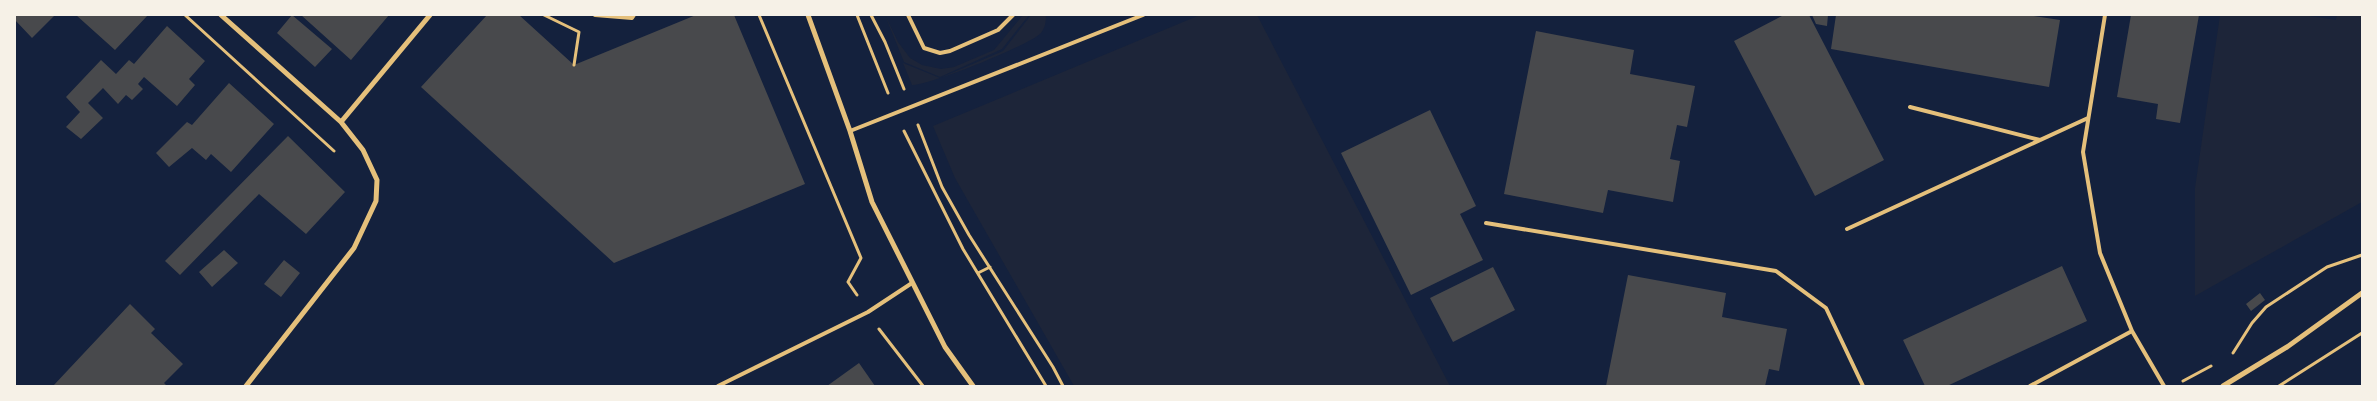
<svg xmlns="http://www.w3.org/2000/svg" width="2377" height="401" viewBox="0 0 2377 401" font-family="Roboto,sans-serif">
  <rect width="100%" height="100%" fill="#14213d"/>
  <path fill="#1d2539" d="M885 15 898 42 910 58 922 65 941 69 954 67 994 50 1023 15H1029L1002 49 940 77 904 62Z
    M1031 15H1046C1046 22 1045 28 1041 33 1030 45 928 86 912 85L903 63 940 78 1003 51Z
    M1200 15H1257L1450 386H1074L955 178 933 126Z
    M2220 15H2303L2336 20 2337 15H2362V202L2195 296V188Z"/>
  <path fill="#48494c" d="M15 15H55L32 38 15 20Z
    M76 15H148L115 50Z
    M292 15 332 49 315 67 277 33Z
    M301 15H389L351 60Z
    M487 15H519L574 65 696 15H734L805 184 614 263 421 87Z
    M1784 15H1809L1884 160 1815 196 1734 41Z
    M1812 15H1828L1827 26 1816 24Z
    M1836 15H2028L2060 20 2049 87 1831 49Z
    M2131 15H2199L2180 123 2156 119 2158 104 2117 97Z
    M167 26 205 61 189 79 195 85 177 106 144 77 138 84 143 89 132 100 126 95 118 104 103 88 88 103 103 118 81 139 66 127 80 112 66 97 101 60 116 74 129 60 134 64Z
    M1536 31 1634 50 1630 74 1695 86 1687 127 1677 125 1670 159 1680 161 1673 202 1608 190 1603 213 1504 194Z
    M229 83 274 124 231 172 211 154 206 160 192 148 169 167 156 153 187 122 192 125Z
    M1430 110 1476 206 1460 214 1483 260 1411 295 1341 153Z
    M288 136 345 192 306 234 259 194 180 275 165 261Z
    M224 250 238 263 212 287 199 272Z
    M284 260 300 273 281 297 264 284Z
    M2062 266 2087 321 1947 386H1925L1903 340Z
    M1493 267 1515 310 1453 342 1430 298Z
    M1628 275 1726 293 1722 317 1787 329 1779 371 1769 369 1765 386H1606Z
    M2260 293 2265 300 2251 311 2246 304Z
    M130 304 155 329 151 333 183 364 164 383 167 386H53Z
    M859 363 875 386H827Z"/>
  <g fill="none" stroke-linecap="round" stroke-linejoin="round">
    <path stroke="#e5c07b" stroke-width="3" d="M185 15 334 151
      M544 15 579 32 574 65
      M759 15 861 258 848 282 857 295
      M857 15 888 93
      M871 15 885 42 904 89
      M918 125 942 187 969 235 1053 367 1063 386
      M904 131 963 249 1046 386
      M978 273 990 267
      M879 329 923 386
      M2233 353 2252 323 2266 307 2327 267 2362 255
      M2183 381 2211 366
      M2279 386 2362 333"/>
    <path stroke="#e5c07b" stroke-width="4" d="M595 15 632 18 634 15
      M908 15 924 48 940 53 950 51 998 30 1013 15
      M2105 15 2083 152 2087 176 2100 253 2132 331 2164 386
      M1910 107 2040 140
      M850 131 1143 15
      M1486 223 1776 271 1826 308 1863 386
      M1847 229 2088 118
      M718 386 868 312 912 283
      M2030 386 2132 331"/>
    <path stroke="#e5c07b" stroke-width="5" d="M221 15 341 122 363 150 377 180 376 201 354 248 246 386
      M808 15 850 131 872 202 945 347 973 386
      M341 122 430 15
      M2223 386 2287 347 2362 293"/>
  </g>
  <rect width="2377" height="401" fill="none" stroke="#f6f1e7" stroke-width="32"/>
</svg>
